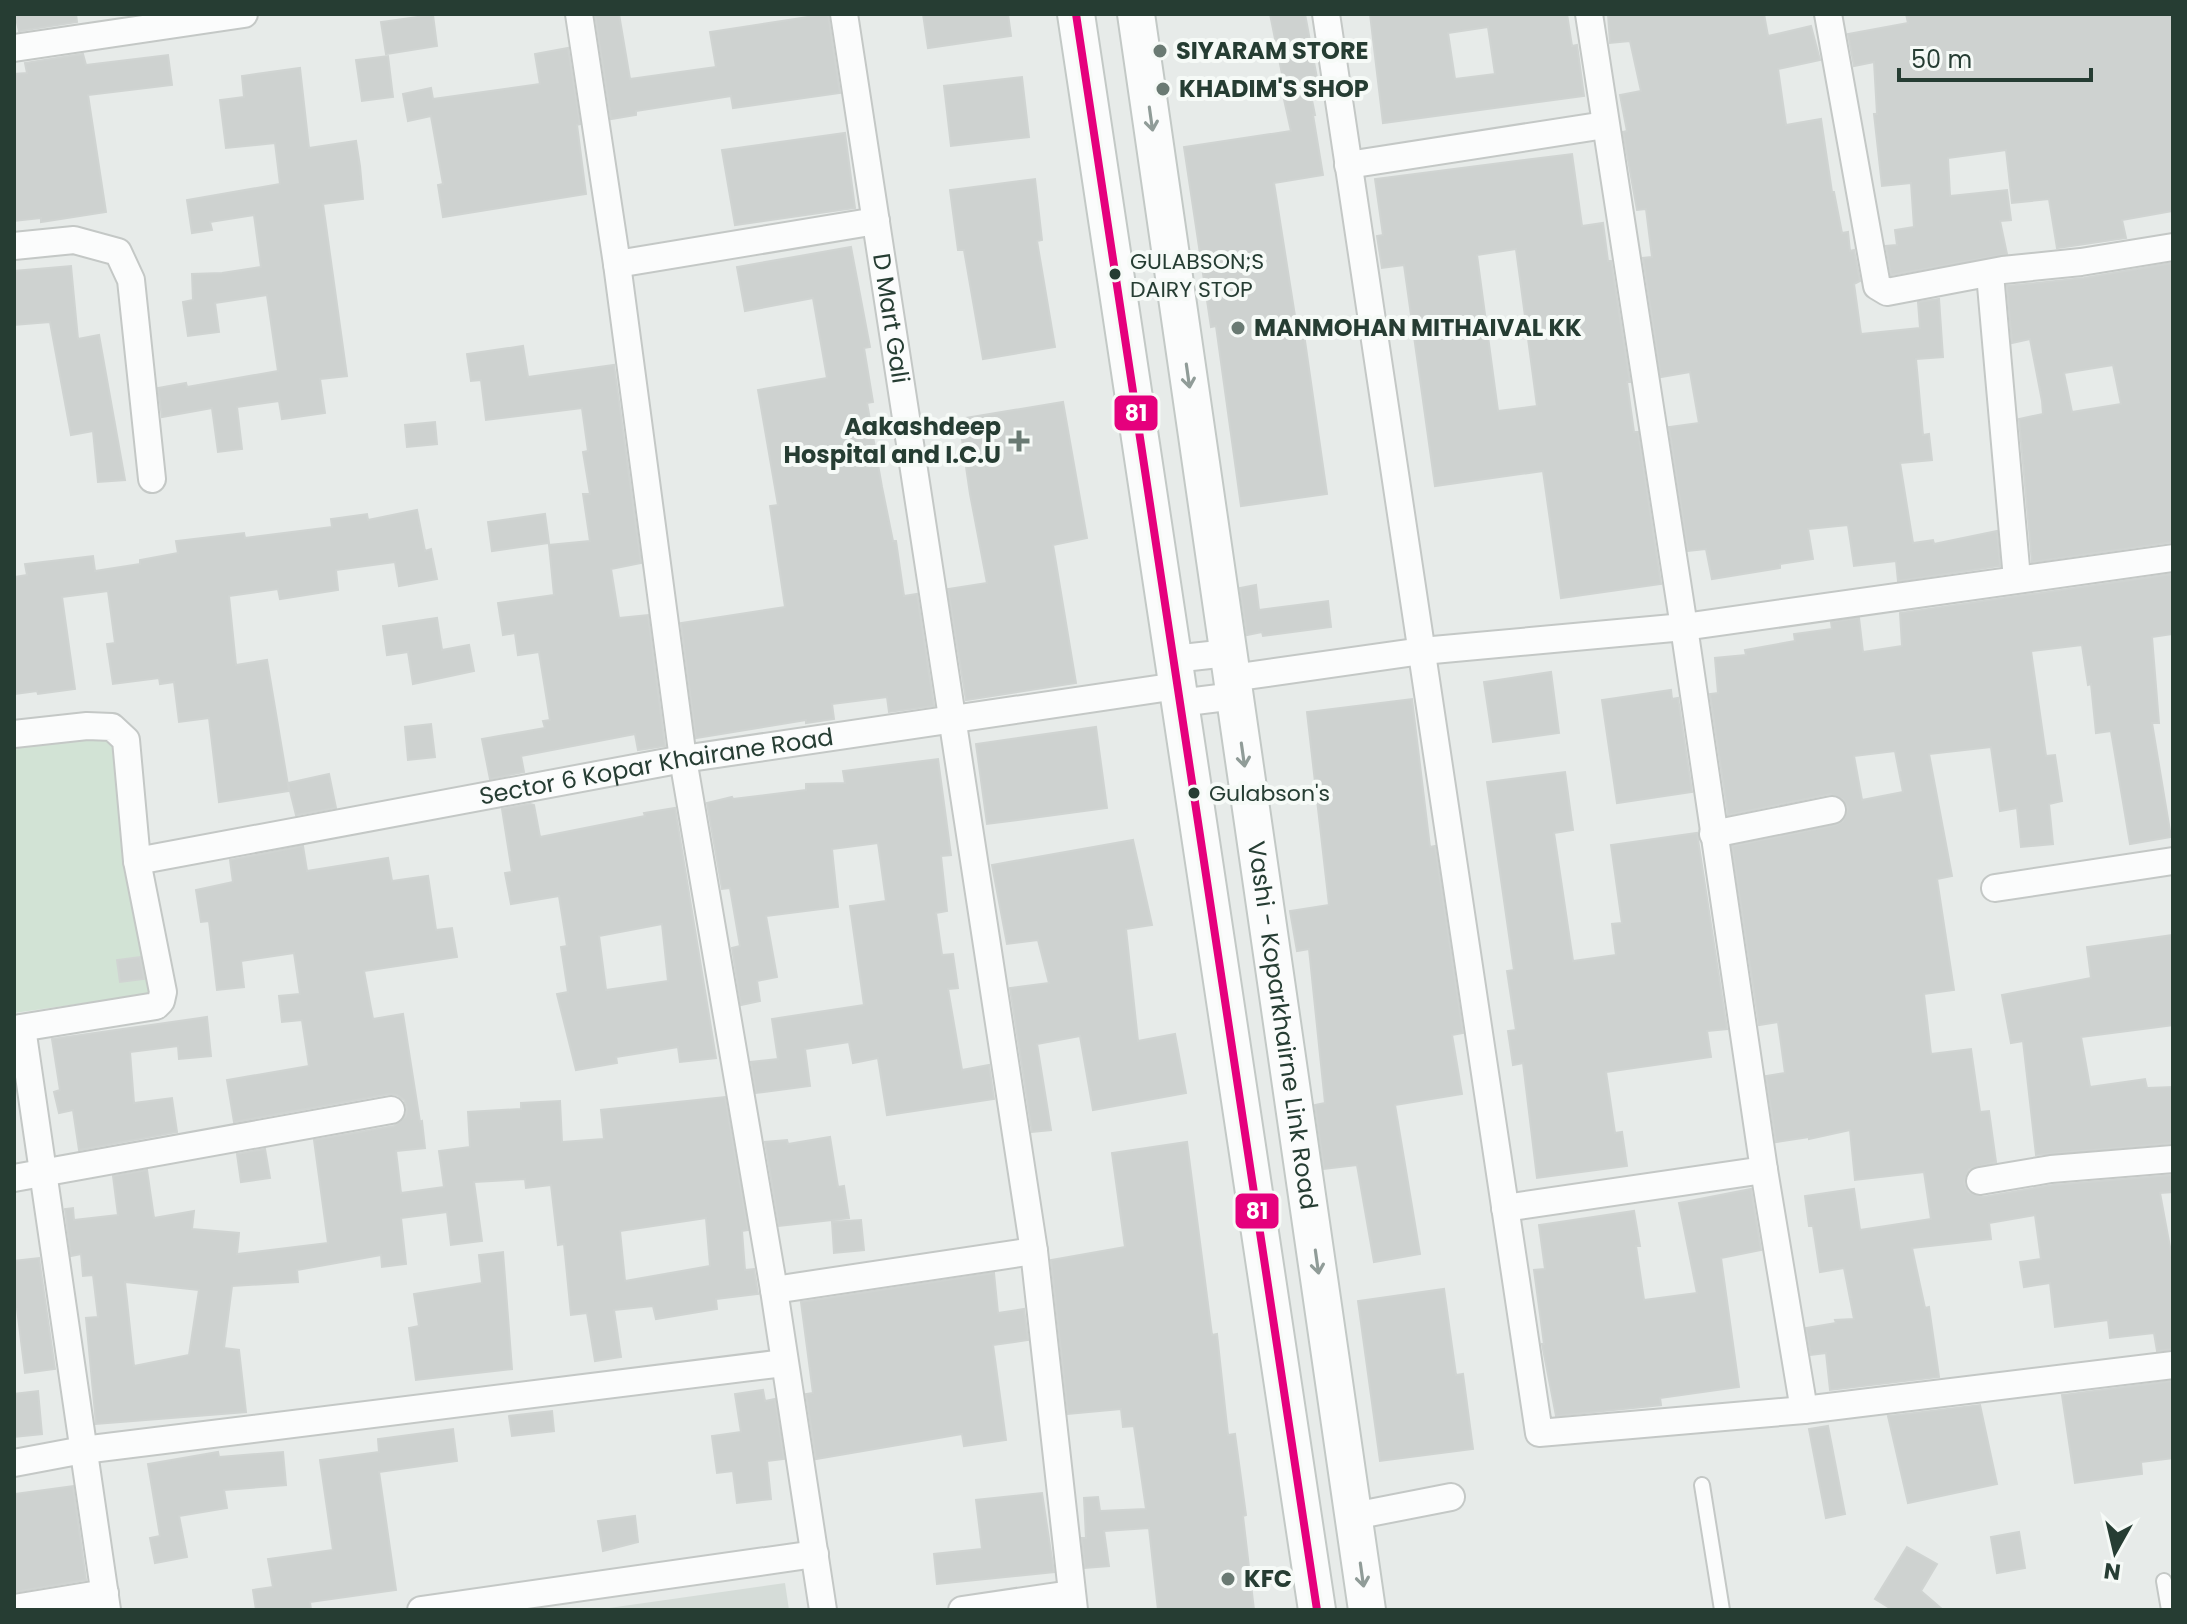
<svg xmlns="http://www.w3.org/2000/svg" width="2187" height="1624" viewBox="0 0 2187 1624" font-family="Poppins,sans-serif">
  <rect width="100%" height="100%" fill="#e7ebe9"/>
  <path fill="#d5dcd8" d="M785 1583 789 1610H595Z"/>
  <path fill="#d2e3d5" d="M132 730 170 991 14 1013V746Z"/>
  <path fill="#ced2d0" stroke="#d0d4d2" stroke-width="2" fill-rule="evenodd" d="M15 14H76L77 22 19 31Z
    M595 14H619L630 79 716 67 710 32 828 14 840 93 733 108 731 96 636 111V115L611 119Z
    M923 14H1008L1011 36 928 48Z
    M1270 14H1305L1317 78 1308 80 1315 115H1313L1323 175 1274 183 1298 335 1304 334 1327 494 1241 506 1216 326 1211 327 1184 147 1291 131 1283 95 1286 94Z
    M1370 14H1567L1572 46 1577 45 1584 96 1383 123ZM1488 27 1495 74 1455 79 1448 33Z
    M1608 14H1764L1768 36 1811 26 1820 60 1778 69 1786 125 1821 119 1832 192H1834L1842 233 1848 232 1850 251 1854 250 1860 281 1854 284 1861 334 1920 328 1918 302 1939 299 1943 357 1916 359 1923 435 1929 434 1932 460 1900 463 1913 543 1933 540 1934 544 1997 531 2000 566 1898 581 1896 561 1854 566 1848 525 1808 529 1813 559 1780 564V568L1712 579 1706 549 1688 551 1669 427 1699 423 1690 372 1661 377 1643 258 1652 257 1646 209 1637 210 1623 132 1627 131 1620 95 1641 91 1630 41 1610 43Z
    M1906 14H2173V211L2122 220 2126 238 2057 248 2049 199 2012 203 2006 150 1948 158 1950 196 2007 190 2011 220 2000 221 2007 254 1891 275 1886 246 1897 245 1895 230 1914 227 1911 183 1882 186 1874 114H1877L1874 62 1854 66 1848 34 1908 23Z
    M433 15 437 46 386 54 381 22Z
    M568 48 580 124 577 125 586 194 443 217 438 185 443 184 431 116 408 121 403 94 431 88 433 99 540 84 535 54Z
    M83 54 86 65 168 55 172 85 88 95 106 212 41 222V218L14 221V74L27 73 25 63Z
    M388 56 393 97 362 101 356 60Z
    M300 68 309 148 356 141 360 166 363 199 323 204 347 376 320 379 325 413 282 419 279 401 237 407 242 449 218 452 212 408 162 417 158 388 186 383 187 387 278 371 267 295 215 303 219 332 188 336 183 302 193 300 192 274 222 273 261 267 254 215 210 222 212 230 192 233 187 200 280 184 275 143 226 148 220 100 244 97 242 76Z
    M1022 77 1029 137 951 146 944 86Z
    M845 133 855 208 735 225 722 150Z
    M1572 154 1582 226 1603 223 1608 261H1611L1630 382H1627L1634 432H1638L1661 584 1561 598 1543 471 1435 486 1404 265 1382 268 1377 236 1383 235 1375 179ZM1516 249 1537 406 1498 411 1477 255Z
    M1035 179 1042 240 1037 241 1055 347 983 359 964 250H958L950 190Z
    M851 247 870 347 864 348 873 402 867 403 882 487 893 541H896L904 596 917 594 934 706 889 712 887 697 832 704 834 719 806 723V720L696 738 681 623 785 607 770 506 778 505 758 390 827 378 813 298 745 311 737 267Z
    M2173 263V542L2032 562 2019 419 2043 414 2042 401 2030 339 2012 343 2007 286 2084 278ZM2113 365 2121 404 2072 412 2064 373Z
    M71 266 78 339 99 335 125 480 98 482 93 431 71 435 50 322 14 325V271Z
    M523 346 528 377 614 365 641 563 611 569 619 618 648 615 665 746 638 750 635 734 521 756 524 772 490 779 482 739 545 728 543 721 550 720 539 652 518 655 515 633 503 635 498 603 554 595 549 545 590 541 583 494H590L583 452 588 451 582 408 486 420 481 380 471 381 467 354Z
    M1063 402 1087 538 1053 545 1076 683 966 700 948 589 987 583 970 494 959 419Z
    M435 422 437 444 407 447 405 425Z
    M417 510 425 551 431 549 437 579 399 586 395 562 336 570 338 590 280 599 278 589 229 596 236 665 267 660 289 791 219 802 209 718 179 722 174 682 160 684 159 678 113 684 107 644 115 643 108 591 62 597 75 689 38 694 37 691 14 694V577L27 575 25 564 93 556 95 571 140 564V560L178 553 176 541 244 533 245 538 332 527 331 519 367 514 368 520Z
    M545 514 549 543 492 551 488 522Z
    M2173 574V634L2152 637 2159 723H2152L2171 837 2130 844 2111 731 2096 733 2091 684 2088 685 2082 645 2031 651 2046 756 2055 755 2062 801 2049 804 2053 844 2021 847 2017 808 2000 811 1991 747 1929 754 1952 876 1937 879 1954 990 1924 994 1931 1054 1971 1049 1980 1112 1989 1111 1996 1162 1969 1169 1964 1183 1968 1192 1983 1197 2053 1185 2173 1175V1192L2160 1193 2173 1263V1349L2157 1351 2154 1333 2110 1338 2108 1320 2055 1327 2050 1283 2024 1287 2020 1262 2041 1259 2035 1215 1989 1223 1991 1239 1912 1248 1925 1308 1929 1307 1939 1377 1830 1390 1826 1353 1811 1355 1806 1328 1836 1323 1835 1320 1854 1319 1844 1268 1820 1272 1813 1226H1809L1805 1196 1854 1189 1860 1230 1931 1219 1924 1172 1855 1180 1850 1130 1809 1139V1137L1776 1142 1766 1076 1785 1073 1778 1022 1759 1025 1732 846 1836 825 1843 821 1848 808 1843 799 1830 794 1728 815 1710 694 1718 693 1715 658 1746 655 1745 650 1795 641 1794 634 1832 629 1831 622 1859 618 1863 652 1902 646 1900 613ZM1895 751 1903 792 1862 800 1854 756Z
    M1256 585 1259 610 1328 601 1331 627 1263 636 1262 632 1247 635 1240 588Z
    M437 618 442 650 469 645 474 671 413 684 408 652 387 655 383 626Z
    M1551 672 1559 733 1493 742 1484 682Z
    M1671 690 1672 699 1678 698 1692 792 1617 803 1602 700Z
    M1412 699 1430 847 1435 846 1463 1033 1452 1035 1462 1094 1395 1105 1420 1254 1374 1262 1357 1165 1324 1169 1315 1105 1325 1103 1309 949 1297 951 1290 911 1329 905 1307 712Z
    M431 724 435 757 408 760 405 727Z
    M1096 727 1107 808 987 824 976 744Z
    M938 759 951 855 941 856 947 911 936 913 942 955 953 954 958 988 948 989 962 1070 989 1065 994 1099 887 1115 878 1058 853 1063 849 1042 805 1049 810 1086 756 1093 751 1062 778 1059 772 1019 864 1005 850 906 886 901 878 843 832 849 838 907 766 916 777 977 757 981 760 1001 741 1005 732 948 740 946 730 888 722 889 707 803 732 797 733 799 806 790V784L845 783 843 771Z
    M1565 772 1573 830 1554 833 1573 961 1616 955 1612 924 1622 923 1611 845 1697 833 1727 1029 1707 1031 1711 1057 1606 1072 1615 1133 1622 1132 1627 1166 1537 1178 1523 1063 1513 1065 1508 1031 1516 1030 1507 971 1514 970 1487 782Z
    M329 774 336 808 296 815 288 783Z
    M530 804 534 805 540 837 645 816 644 813 675 808 716 1058 680 1062 678 1047 616 1057 617 1063 576 1070 557 994 568 992 561 947 567 946 559 896 511 904 505 873 512 872 502 809ZM662 924 668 981 606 990 599 936Z
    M1133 840 1152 925 1126 929 1138 1041 1175 1034 1186 1093 1093 1110 1080 1036 1037 1044 1051 1130 1032 1132 1010 988 1049 983 1038 940 1007 944 992 865Z
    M303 846 307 871 388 858 392 881 428 876 436 930 452 928 457 957 364 971 373 1019 403 1014 420 1122 422 1121 425 1148 396 1151 401 1193 444 1187 439 1151 470 1147 468 1112 521 1109V1103L560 1101 562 1142 604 1139 601 1110 725 1097 748 1230 742 1231 745 1270 754 1269 758 1294 716 1299 717 1309 656 1319 653 1306 614 1310 621 1357 595 1361 587 1313 571 1315 564 1244 558 1245 551 1185 526 1188 525 1179 474 1182 482 1241 451 1245 447 1212 401 1218 406 1264 382 1267 381 1255 297 1270 298 1282 232 1286 224 1348 239 1350 246 1412 96 1424 86 1318 98 1317 93 1275 83 1276 81 1254 71 1256 65 1209 73 1208 74 1220 118 1215 113 1176 147 1170 154 1218 194 1211 192 1229 239 1233 237 1254 328 1243 314 1140 394 1126 406 1116 407 1108 404 1100 397 1095 389 1094 234 1122 227 1080 309 1066 302 1020 282 1022 279 996 300 994 294 953 241 961 244 987 217 990 209 921 201 922 196 890 233 882 230 860ZM706 1218 710 1266 625 1281 620 1231ZM125 1282 199 1290 189 1355 134 1366Z
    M2173 935V1025L2081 1037 2090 1087 2145 1079 2147 1088 2173 1087V1143L2036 1155 2023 1041 2011 1043 2002 995 2091 978 2087 947Z
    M140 957 144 979 120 982 117 960Z
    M207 1017 211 1056 179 1059 178 1046 130 1052 134 1103 172 1098 177 1132 79 1150 73 1110 59 1113 54 1092 60 1090 52 1039Z
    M830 1137 838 1187 844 1186 849 1218 779 1226 765 1142 787 1140 788 1144Z
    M1187 1142 1212 1335 1217 1334 1228 1435 1235 1434 1246 1515 1243 1516 1254 1610H1158L1149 1528 1104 1531 1109 1566 1085 1568 1082 1538H1086L1084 1498 1098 1497 1100 1511 1146 1509 1134 1426 1123 1427 1121 1409 1068 1414 1051 1260 1125 1247 1112 1153Z
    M265 1149 270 1178 241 1182 237 1154Z
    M1751 1189 1761 1250 1721 1258 1739 1387 1660 1398 1661 1405 1556 1416 1542 1344H1544L1534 1270 1545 1269 1539 1225 1634 1211 1640 1246H1636L1644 1300 1697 1293 1679 1203Z
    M861 1220 864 1250 834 1253 832 1222Z
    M503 1252 512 1369 416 1380 409 1328 419 1326 414 1294 482 1283 479 1255Z
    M39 1258 55 1369 25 1373 17 1309H14V1261Z
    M994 1273 998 1313 1024 1309 1028 1340 993 1345 1006 1440 964 1446 962 1434 816 1459 806 1394 813 1393 801 1302Z
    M1444 1289 1456 1375 1463 1374 1473 1449 1380 1461 1358 1301Z
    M2173 1381V1458L2141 1462 2142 1474 2075 1483 2062 1395Z
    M763 1390 765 1401 775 1399 784 1459 767 1461 771 1499 737 1503 733 1471 717 1473 712 1436 741 1432 735 1394Z
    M38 1391 42 1434 14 1437V1394Z
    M1980 1405 1997 1484 1908 1503 1888 1416Z
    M552 1411 554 1431 512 1436 509 1416Z
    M1828 1426 1845 1514 1826 1518 1809 1429Z
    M453 1429 457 1461 379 1472 396 1590 310 1602 311 1610H256L253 1590 273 1587 268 1559 333 1550 320 1460 379 1452 378 1439Z
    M218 1452 219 1457 283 1452 286 1485 224 1490 227 1508 179 1516 187 1557 155 1563 150 1538 160 1536 148 1464Z
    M73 1486 86 1580 14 1592V1494Z
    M1042 1493 1054 1572 937 1584 934 1554 982 1549 976 1500Z
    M635 1516 638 1542 603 1551 598 1521Z
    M2019 1532 2025 1568 1997 1573 1991 1537Z
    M1907 1547 1937 1564 1921 1591 1943 1610H1893L1875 1599Z"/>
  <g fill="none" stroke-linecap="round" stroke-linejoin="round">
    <defs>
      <path id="service" d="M1702 1485 1722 1610
        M2164 1581 2169 1610"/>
      <g id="minor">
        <path d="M579 14 617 264 683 759 774 1290 823 1610"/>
        <path id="s1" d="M844 14 1034 1251 1074 1610"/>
        <path d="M1326 14 1539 1433 1804 1410 2173 1365"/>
        <path d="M1589 14 1684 627 1764 1170 1804 1410"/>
        <path d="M1828 14 1877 286 1887 292 2003 270 2081 262 2173 247"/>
        <path d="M14 48 244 14"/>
        <path d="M1348 165 1605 125"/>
        <path d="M14 246 74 240 118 252 131 280 152 479"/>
        <path d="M617 264 876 221"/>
        <path d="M1990 274 2017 579"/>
        <path d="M1173 659 1228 653"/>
        <path d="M1232 678 1422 651 1684 627 2173 558"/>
        <path d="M1179 703 1235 696"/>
        <path d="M14 734 87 726 112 727 126 740 137 861 163 992 161 1001 156 1006 14 1029"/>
        <path d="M1713 834 1832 810"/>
        <path id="s2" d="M137 861 683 759 1177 686"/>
        <path d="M1995 888 2173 861"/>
        <path d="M22 1028 107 1610"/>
        <path d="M14 1178 391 1110"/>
        <path d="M1980 1181 2051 1169 2173 1159"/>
        <path d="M1505 1208 1764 1170"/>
        <path d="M774 1290 1034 1251"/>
        <path d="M14 1463 83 1450 784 1363"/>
        <path d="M1354 1516 1451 1497"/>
        <path d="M14 1608 105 1593"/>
        <path d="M421 1610 815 1554"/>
        <path d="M962 1610 1071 1594"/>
      </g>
      <g id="secondary">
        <path d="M1076 14 1317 1610"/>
        <path id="s3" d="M1136 14 1367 1610"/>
      </g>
    </defs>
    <use href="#service" stroke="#c4c8c6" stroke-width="18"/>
    <use href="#minor" stroke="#c4c8c6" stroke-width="30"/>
    <use href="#secondary" stroke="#c3c9c6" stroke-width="40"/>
    <use href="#service" stroke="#fbfcfc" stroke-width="14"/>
    <use href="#minor" stroke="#fbfcfc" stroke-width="26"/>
    <use href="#secondary" stroke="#fbfcfc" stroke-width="36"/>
    <defs>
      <path id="bus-1" d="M1076 14 1317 1610"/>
    </defs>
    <use href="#bus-1" stroke="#f6faf7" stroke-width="14"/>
    <use href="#bus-1" stroke="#e5007d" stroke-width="8"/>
  </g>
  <defs><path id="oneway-shaft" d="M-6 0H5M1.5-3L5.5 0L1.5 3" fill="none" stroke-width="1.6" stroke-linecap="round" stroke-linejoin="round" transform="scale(2)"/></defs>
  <g stroke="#909c98">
    <use href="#oneway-shaft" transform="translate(1151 119) rotate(82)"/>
    <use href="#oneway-shaft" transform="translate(1188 376) rotate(82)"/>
    <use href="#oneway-shaft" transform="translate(1243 755) rotate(82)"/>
    <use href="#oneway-shaft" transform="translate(1317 1262) rotate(82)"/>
    <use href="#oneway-shaft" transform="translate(1362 1575) rotate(82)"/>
  </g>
  <g fill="#6a7a73" stroke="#f6faf7" stroke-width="3">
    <circle cx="1160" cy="51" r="8"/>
    <circle cx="1163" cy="89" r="8"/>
    <circle cx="1238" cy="328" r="8"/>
    <path d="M1015 429h8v8h8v8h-8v8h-8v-8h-8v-8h8z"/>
    <circle cx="1228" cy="1579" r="8"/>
  </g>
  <g fill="#263d33" stroke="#f6faf7" stroke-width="3">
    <circle cx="1115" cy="274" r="7"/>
    <circle cx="1194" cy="793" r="7"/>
  </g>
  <g text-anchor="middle" stroke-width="8" stroke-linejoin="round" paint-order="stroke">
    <g font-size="22" fill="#263d33" stroke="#f6faf7" text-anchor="start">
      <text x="1130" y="269">GULABSON;S<tspan x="1130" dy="28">DAIRY STOP</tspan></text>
      <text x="1209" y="801">Gulabson's</text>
    </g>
    <g font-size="24" font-weight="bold" fill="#263d33" stroke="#f6faf7" text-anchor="start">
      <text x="1176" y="59">SIYARAM STORE</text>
      <text x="1179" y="97">KHADIM'S SHOP</text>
      <text x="1254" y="336">MANMOHAN MITHAIVAL KK</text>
      <text x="1001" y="435" text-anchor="end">Aakashdeep<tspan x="1001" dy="28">Hospital and I.C.U</tspan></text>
      <text x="1244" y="1587">KFC</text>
    </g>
    <g font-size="24" fill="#263d33" stroke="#f6faf7">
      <text dy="8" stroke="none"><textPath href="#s1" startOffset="308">D Mart Gali</textPath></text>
      <text dy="8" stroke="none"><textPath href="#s2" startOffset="528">Sector 6 Kopar Khairane Road</textPath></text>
      <text dy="8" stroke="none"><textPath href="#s3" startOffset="1022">Vashi - Koparkhairne Link Road</textPath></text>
    </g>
  </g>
  <g stroke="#f6faf7" stroke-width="3">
    <rect x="1113" y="394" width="46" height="38" rx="8" fill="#e5007d"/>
    <rect x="1234" y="1192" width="46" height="38" rx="8" fill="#e5007d"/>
  </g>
  <g font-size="22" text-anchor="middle" font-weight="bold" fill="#fff">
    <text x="1136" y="421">81</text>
    <text x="1257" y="1219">81</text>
  </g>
  <rect width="2187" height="1624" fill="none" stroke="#263d33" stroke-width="32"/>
  <g transform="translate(2115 1552) rotate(188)" stroke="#f6faf7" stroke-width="6" paint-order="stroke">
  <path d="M0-6L14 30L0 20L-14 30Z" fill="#263d33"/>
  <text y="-12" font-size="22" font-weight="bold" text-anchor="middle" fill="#263d33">N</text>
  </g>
  <path d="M1899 68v12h192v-12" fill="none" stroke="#263d33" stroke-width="4"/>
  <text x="1911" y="68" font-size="24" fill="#263d33" stroke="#f6faf7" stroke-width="6" paint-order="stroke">50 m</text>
</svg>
